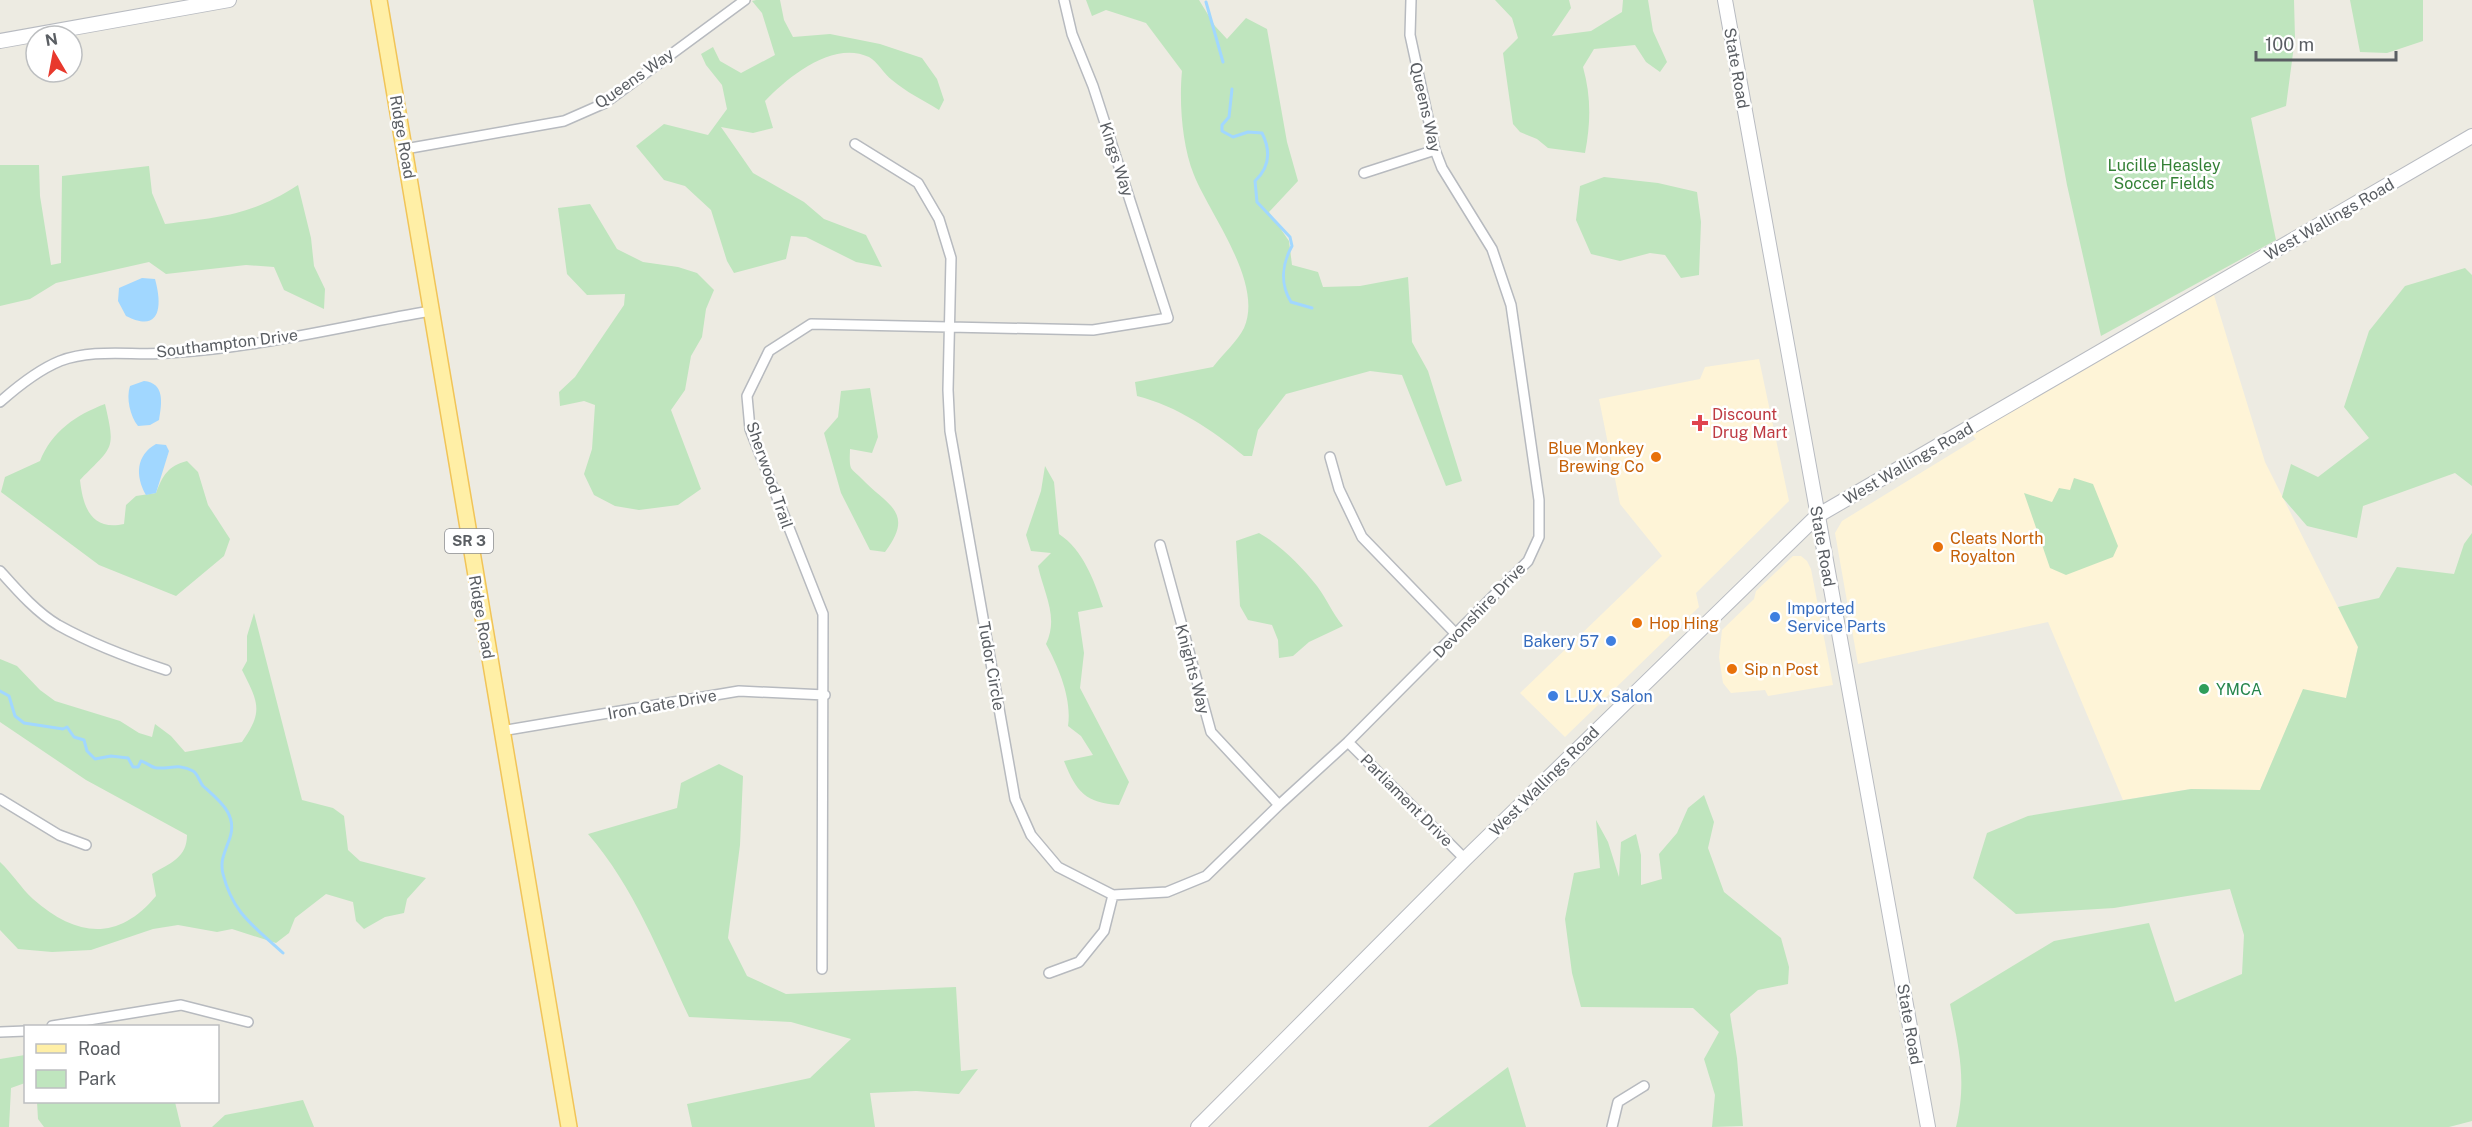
<svg xmlns="http://www.w3.org/2000/svg" width="2472" height="1127" viewBox="0 0 2472 1127" font-family="'Public Sans',sans-serif">
  <rect width="100%" height="100%" fill="#edebe2"/>
  <path fill="#fef4d7" d="M2213 292 2265 462 2358 647 2346 698 2303 690 2260 790 2191 789 2123 800 2048 622 1858 664 1835 533 1842 521 1976 439 1970 432Z
    M1759 359 1789 501 1696 593 1699 607 1565 737 1520 693 1662 556 1620 504 1599 399 1700 379 1705 367Z
    M1793 556H1801L1807 561 1811 569 1833 685 1768 696 1765 690 1731 693 1723 683 1719 657 1722 630 1754 599 1756 591Z"/>
  <path fill="#bfe5be" d="M756 0H780L784 20 793 37 830 34 880 44 922 58 937 79 944 100 939 110C923 100 906 92 892 80 884 74 877 61 869 57 833 40 788 77 765 101L773 128 753 133 721 127 753 173 804 202 824 219 866 235 882 267 856 262 806 237 791 236 786 259 734 273 727 261 711 210 685 186 664 180 636 146 664 124 708 135 727 109 722 85 706 65 701 54 713 47 720 61 741 73 775 55 762 13 752 1Z
    M1086 0H1199L1215 26 1227 39 1246 18 1267 29 1287 142 1298 181 1269 212 1289 241 1292 265 1318 272 1323 287 1360 286 1408 277 1412 342 1428 371 1462 481 1446 486 1402 375 1370 371 1286 394 1258 430 1252 456H1244C1212 430 1177 406 1137 396L1135 382 1213 367C1222 355 1237 342 1244 328 1264 283 1210 215 1194 175 1182 145 1179 102 1182 71L1146 23 1106 10 1092 16Z
    M1495 0H1569L1571 8 1552 36 1591 31 1622 12 1623 0H1648L1653 31 1667 62 1660 72 1646 62 1635 45 1594 49 1583 67C1591 96 1591 122 1585 153L1548 148 1537 139 1520 132 1513 124 1503 53 1518 38 1512 18Z
    M2033 0H2294L2295 38 2286 106 2251 118 2276 240 2101 336 2067 185Z
    M2350 0H2423V41L2387 53 2360 52Z
    M0 165H39L40 196 51 265 61 263 62 176 149 166 152 193 165 224C220 217 250 216 298 185L311 238 314 266 325 289 324 309 284 290 274 267 246 265 166 274 149 262 56 283 30 299 0 306Z
    M1604 177 1658 183 1697 192 1701 222 1699 275 1681 278 1665 255 1650 253 1620 261 1591 254 1576 220 1580 186Z
    M590 204 617 249 643 262 678 267 697 273 714 290 706 309 702 337 691 356 685 390 671 410 701 489 678 505 639 510 615 506 594 495 584 474 592 449 595 405 584 401 560 406 559 392 575 377 624 305 625 294 587 295 567 274 558 208Z
    M2465 268 2472 275V486L2455 473 2363 506 2357 538 2307 526 2282 497 2291 464 2318 477 2369 438 2344 407 2369 331 2405 286Z
    M870 388 878 437 872 453 850 449C850 454 849 463 851 468 853 471 858 475 861 478 886 505 916 511 885 552L870 550 841 493 824 433 838 417 841 391Z
    M105 404C116 451 113 446 80 480 83 507 91 531 124 524L126 505 136 496 156 493C163 475 168 466 187 461L198 472 208 505 230 539 224 556 176 596 99 565 1 492 5 477 40 461C52 431 76 415 105 404Z
    M1045 466 1054 482 1059 534C1083 550 1094 580 1103 607L1078 612 1084 653 1080 688 1129 782 1119 805C1085 803 1076 791 1064 761L1093 755 1081 736 1068 726C1072 699 1059 668 1046 644 1059 617 1044 594 1038 566L1051 553 1031 551 1026 535 1041 491Z
    M2074 478 2093 484 2118 546 2113 557 2066 575 2050 568 2024 493 2052 502 2059 488 2070 490Z
    M1259 533C1282 546 1301 566 1317 586 1327 599 1332 613 1343 626L1309 642 1293 656 1279 658 1278 640 1272 625 1248 620 1240 606 1236 541Z
    M2472 533V1121L2449 1127H1956C1967 1081 1959 1049 1950 1004L2054 941 2149 923 2175 1002 2242 974 2244 935 2230 889 2114 908 2016 914 1973 878 1987 833 2028 816 2191 789 2260 790 2303 689 2346 698 2358 647 2338 607 2379 598 2397 567 2454 574 2464 544Z
    M254 613 302 800 333 808 344 816 348 850 360 861 426 878 407 899 404 913 385 917 364 929 356 921 353 902 326 894 295 918 289 933 276 943 232 929 217 932 178 925 153 929 91 950 52 952 18 949 0 930V862C12 873 21 888 33 899 76 937 118 942 156 896L152 874C170 863 187 858 187 835L86 780 0 722V659L17 666 40 690 55 701 120 721 139 733 152 737 155 724 171 736 185 752 242 742C264 711 258 702 242 670L247 661V636Z
    M719 764 743 776 740 845 728 938 747 976 786 994 956 987 961 1071 978 1069 959 1094 916 1091 870 1093 875 1127H692L687 1104 810 1078 851 1039 791 1022 689 1017C659 953 634 887 588 834L677 808 681 783Z
    M1704 795 1714 822 1708 848 1724 892 1781 938 1789 967 1788 984 1758 990 1730 1014 1737 1058 1743 1126 1712 1127 1715 1095 1704 1059 1719 1032 1693 1008 1581 1007 1572 973 1565 919 1574 873 1600 868 1596 820 1608 842 1619 877 1621 842 1636 834 1641 855V885L1662 879 1659 854 1677 833 1688 808Z
    M25 1055V1083L11 1088 9 1127H0V1059Z
    M1508 1067 1526 1127H1428Z
    M303 1100 314 1127H212L225 1115Z
    M37 1102H175L181 1127H44L38 1119Z"/>
  <path fill="#a1d7ff" d="M142 278 155 279C162 304 162 334 126 316L118 301 119 288Z
    M144 381C165 383 162 403 159 420L150 425 138 426C130 416 126 398 130 386Z
    M156 444 166 445 169 451 156 493 146 495C135 476 136 455 156 444Z"/>
  <g fill="none" stroke-linecap="round" stroke-linejoin="round">
    <path stroke="#a1d7ff" stroke-width="3" d="M1206 2 1223 62
      M1232 89 1229 117 1222 125V131L1233 137 1248 132 1262 133C1271 151 1270 167 1255 181L1257 202 1290 237 1292 246C1282 264 1280 284 1291 302L1312 308
      M0 691 9 696 15 716 24 723 63 729 67 727 74 737 84 740 87 751 95 759 111 756 128 758 133 767H138L141 761C146 762 152 768 157 768 171 769 179 763 193 771 198 774 199 781 203 786 221 802 240 816 228 843 224 854 220 862 223 874 233 914 254 926 283 953"/>
    <defs>
      <path id="street" d="M855 144 918 183 939 219 951 258 948 390 950 431 1015 799 1031 835 1058 867 1113 895 1167 892 1206 876 1279 805 1348 742 1528 561 1539 537V500L1511 305 1492 249 1442 168 1435 150 1410 35 1411 0
        M405 149 564 121 605 103 745 0
        M1364 173 1435 150
        M0 402C18 386 38 370 60 361 95 348 133 356 169 353 256 348 344 326 430 311
        M1330 457 1339 489 1362 537 1456 634
        M1160 545 1211 732 1279 805
        M0 571C17 590 36 612 58 625 92 644 129 658 166 670
        M501 731 739 691 825 695
        M1348 742 1465 859
        M0 799 59 835 86 845
        M822 969 823 614 750 429 747 396 769 351 811 324 1093 330 1168 318 1093 86 1072 34 1064 0
        M1049 973 1079 962 1104 931 1113 895
        M52 1026 181 1005 248 1022
        M0 1032 26 1031
        M1612 1127 1618 1102 1644 1086"/>
      <path id="secondary" d="M1725 0 1928 1127
        M0 41 229 0
        M1198 1127 1465 859 1817 516 2472 136"/>
      <path id="primary" d="M379 0 569 1127"/>
    </defs>
    <use href="#street" stroke="#b7babf" stroke-width="12"/>
    <use href="#secondary" stroke="#b8bbc1" stroke-width="16"/>
    <use href="#primary" stroke="#f1c458" stroke-width="18"/>
    <use href="#street" stroke="#fff" stroke-width="9"/>
    <use href="#secondary" stroke="#fff" stroke-width="14"/>
    <use href="#primary" stroke="#ffefa6" stroke-width="15"/>
  </g>
  <path fill="#e0444e" stroke="#fff" stroke-width="2" d="M1697 414h6v6h6v6h-6v6h-6v-6h-6v-6h6z"/>
  <g fill="#e8710a" stroke="#fff" stroke-width="2">
    <circle cx="1656" cy="457" r="6"/>
    <circle cx="1938" cy="547" r="6"/>
    <circle cx="1637" cy="623" r="6"/>
    <circle cx="1732" cy="669" r="6"/>
  </g>
  <g fill="#3f7fe0" stroke="#fff" stroke-width="2">
    <circle cx="1775" cy="617" r="6"/>
    <circle cx="1611" cy="641" r="6"/>
    <circle cx="1553" cy="696" r="6"/>
  </g>
  <circle fill="#2e9e5b" stroke="#fff" stroke-width="2" cx="2204" cy="689" r="6"/>
  <g text-anchor="middle" stroke-width="5" stroke-linejoin="round" paint-order="stroke">
    <rect fill="#fff" stroke="#8c8e92" stroke-width="1.5" x="445" y="529" width="48" height="24" rx="4.5"/>
    <g font-size="15" font-weight="bold" fill="#5a5e63">
      <text x="469" y="546">SR 3</text>
    </g>
    <g font-size="16" fill="#5a5e63" stroke="#fff">
      <text transform="translate(1737 68) rotate(80)" y="6">State Road</text>
      <text transform="translate(634 78) rotate(-35)" y="6">Queens Way</text>
      <text transform="translate(1426 107) rotate(77)" y="6">Queens Way</text>
      <text transform="translate(403 137) rotate(80)" y="6">Ridge Road</text>
      <text transform="translate(1117 159) rotate(72)" y="6">Kings Way</text>
      <text transform="translate(2329 219) rotate(-30)" y="6">West Wallings Road</text>
      <text transform="translate(227 343) rotate(-7)" y="6">Southampton Drive</text>
      <text transform="translate(1908 463) rotate(-30)" y="6">West Wallings Road</text>
      <text transform="translate(770 475) rotate(71)" y="6">Sherwood Trail</text>
      <text transform="translate(1823 546) rotate(80)" y="6">State Road</text>
      <text transform="translate(1479 610) rotate(-46)" y="6">Devonshire Drive</text>
      <text transform="translate(482 617) rotate(80)" y="6">Ridge Road</text>
      <text transform="translate(992 666) rotate(80)" y="6">Tudor Circle</text>
      <text transform="translate(1193 669) rotate(75)" y="6">Knights Way</text>
      <text transform="translate(662 704) rotate(-10)" y="6">Iron Gate Drive</text>
      <text transform="translate(1544 781) rotate(-45)" y="6">West Wallings Road</text>
      <text transform="translate(1407 800) rotate(45)" y="6">Parliament Drive</text>
      <text transform="translate(1910 1024) rotate(80)" y="6">State Road</text>
    </g>
    <g font-size="16" fill="#348136" stroke="#fff">
      <text x="2164" y="171">Lucille Heasley<tspan x="2164" dy="18">Soccer Fields</tspan></text>
    </g>
    <g font-size="16" fill="#be3a42" stroke="#fff" text-anchor="start">
      <text x="1712" y="420">Discount<tspan x="1712" dy="18">Drug Mart</tspan></text>
    </g>
    <g font-size="16" fill="#c56008" stroke="#fff" text-anchor="start">
      <text x="1644" y="454" text-anchor="end">Blue Monkey<tspan x="1644" dy="18">Brewing Co</tspan></text>
      <text x="1950" y="544">Cleats North<tspan x="1950" dy="18">Royalton</tspan></text>
      <text x="1649" y="629">Hop Hing</text>
      <text x="1744" y="675">Sip n Post</text>
    </g>
    <g font-size="16" fill="#366cbe" stroke="#fff" text-anchor="start">
      <text x="1787" y="614">Imported<tspan x="1787" dy="18">Service Parts</tspan></text>
      <text x="1599" y="647" text-anchor="end">Bakery 57</text>
      <text x="1565" y="702">L.U.X. Salon</text>
    </g>
    <g font-size="16" fill="#27864d" stroke="#fff" text-anchor="start">
      <text x="2216" y="695">YMCA</text>
    </g>
  </g>
  <rect x="24" y="1025" width="195" height="78" fill="#ffffff" stroke="#bdbfc1" stroke-width="1.5"/>
  <rect x="36" y="1044" width="30" height="9" fill="#ffefa6" stroke="#bdbfc1" stroke-width="1.5"/>
  <text x="78" y="1055" font-size="18" fill="#5a5e63">Road</text>
  <rect x="36" y="1070" width="30" height="18" fill="#bfe5be" stroke="#bdbfc1" stroke-width="1.5"/>
  <text x="78" y="1085" font-size="18" fill="#5a5e63">Park</text>
  <g transform="translate(54 54) rotate(350)"><circle r="28" fill="#ffffff" stroke="#bdbfc1" stroke-width="1.5"/>
  <path d="M0-4.5L10 22L0 15L-10 22Z" fill="#e8392d"/>
  <text y="-9" font-size="16" font-weight="bold" text-anchor="middle" fill="#5a5e63">N</text>
  </g>
  <path d="M2256 51v9h140v-9" fill="none" stroke="#5a5e63" stroke-width="3"/>
  <text x="2265" y="51" font-size="18" fill="#5a5e63" stroke="#ffffff" stroke-width="4.5" paint-order="stroke">100 m</text>
</svg>
